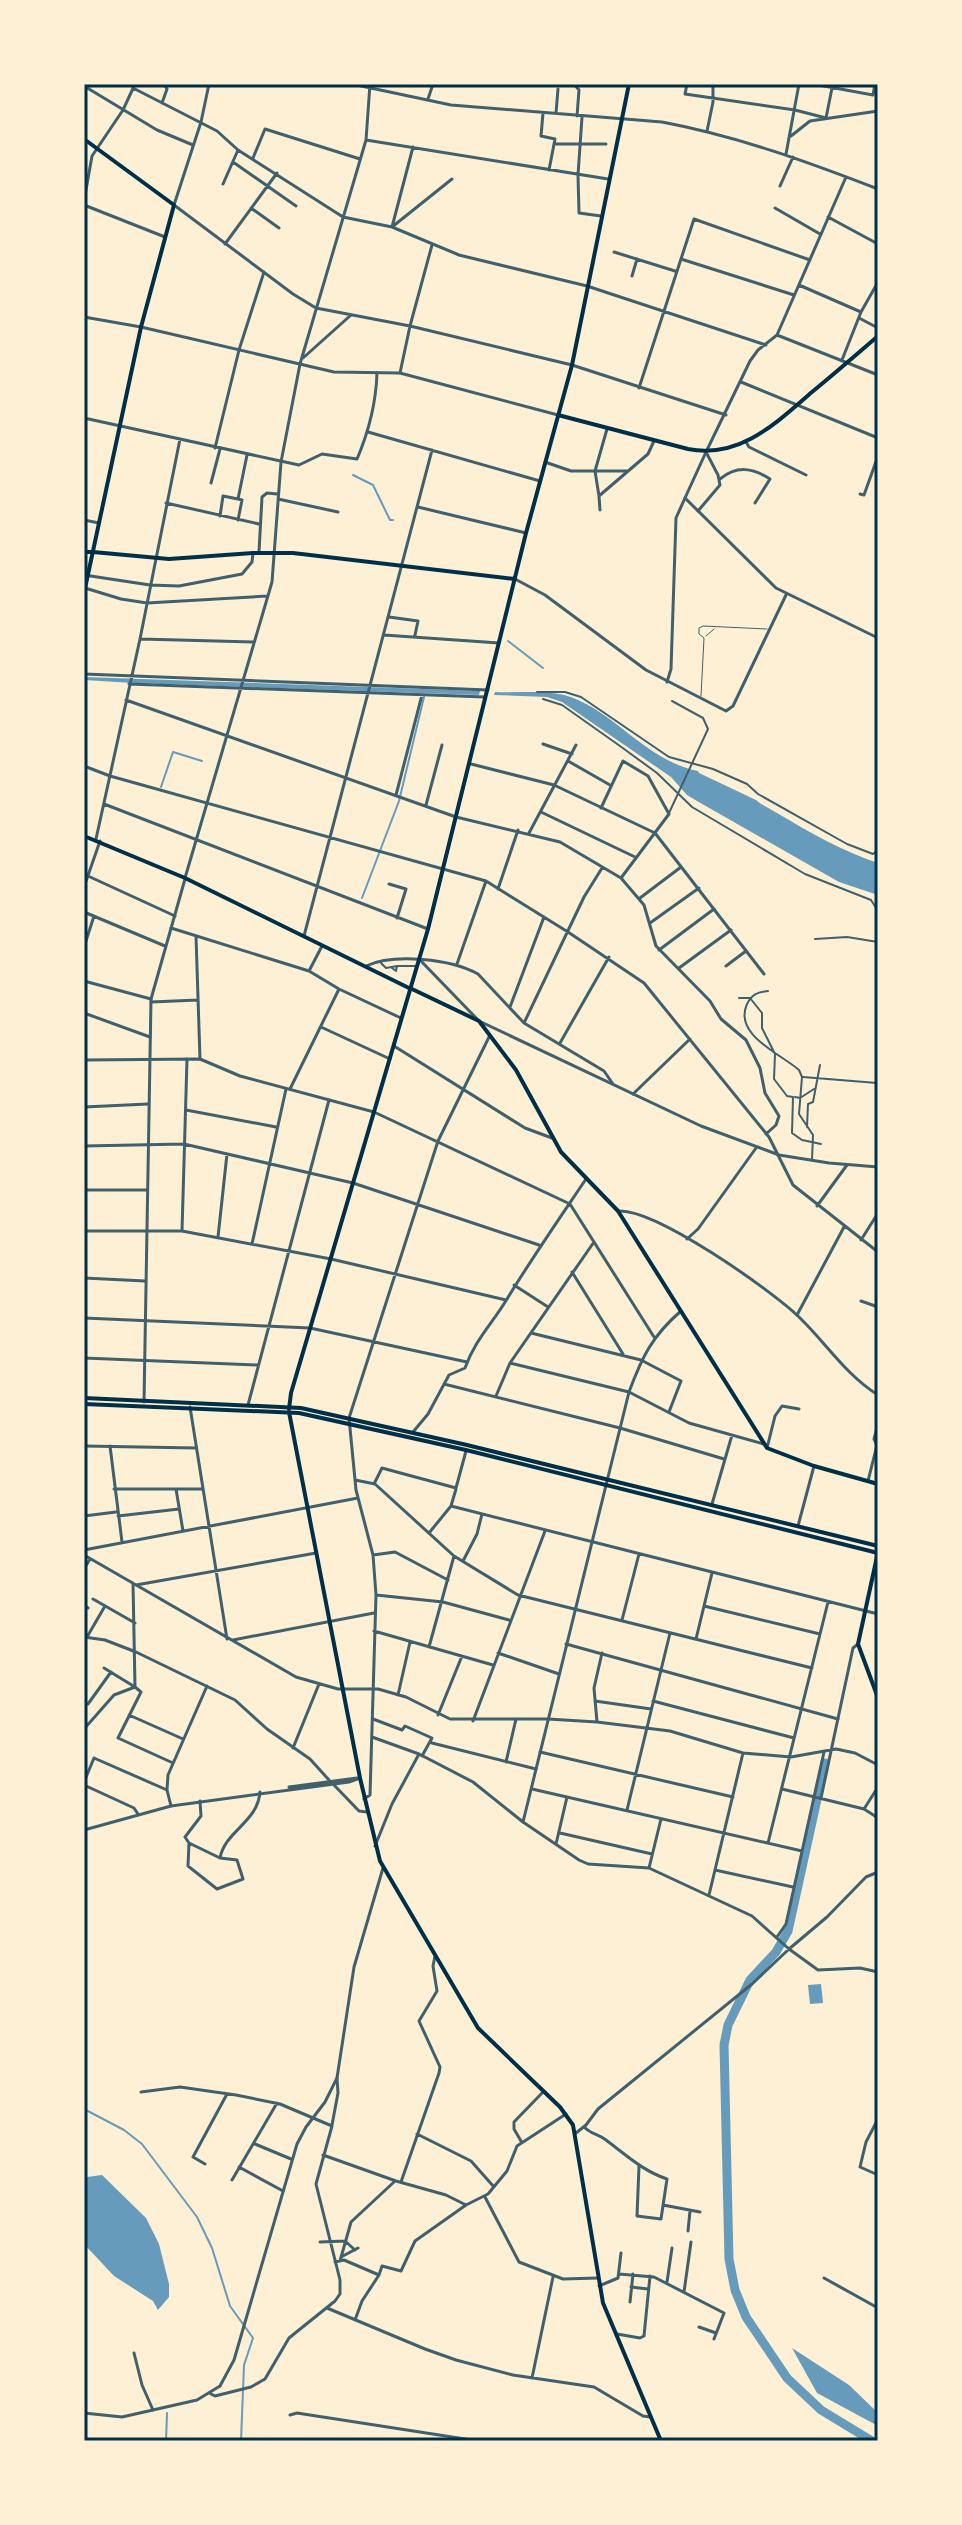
<svg xmlns="http://www.w3.org/2000/svg" width="962" height="2525" viewBox="0 0 962 2525" font-family="Poppins,sans-serif">
  <rect width="100%" height="100%" fill="#fdf0d5"/>
  <path fill="#669bbc" d="M84 677 480 691 479 695 133 683 84 680Z
    M495 692C517 693 542 690 564 695 611 707 645 761 698 771L699 773 756 800C763 806 769 808 777 813 809 832 842 851 878 863V895L839 882 697 801 687 795 671 777 562 702 547 697 494 695Z
    M821 1984 823 2003 810 2004 808 1985Z
    M102 2175 146 2218 159 2244 169 2284V2297L158 2310 153 2301 114 2276 84 2244 86 2236 84 2182 87 2177Z
    M792 2348 849 2385 878 2413V2426L817 2393Z"/>
  <g fill="none" stroke-linecap="round" stroke-linejoin="round">
    <path stroke="#669bbc" stroke-width="2" d="M353 475 373 485 390 520H393
      M508 641 543 668
      M161 787 173 752 202 761
      M362 898 399 801 424 697
      M84 2109 124 2130 142 2144 197 2217 212 2248 230 2306 253 2338 244 2365 241 2441
      M166 2441 167 2413"/>
    <path stroke="#669bbc" stroke-width="9" d="M825 1763 788 1931 776 1952 750 1980 728 2025 724 2045 729 2259 735 2290 746 2317 787 2378 821 2410 872 2441"/>
    <path stroke="#3f606c" stroke-width="1" d="M706 636 714 629
      M701 696 704 638 699 634V628L703 626 767 629"/>
    <path stroke="#3f606c" stroke-width="2" d="M537 692H565L581 697 669 757 713 769 747 784 758 794 847 844 873 854 878 850
      M543 699 562 705 620 746 657 773 692 807 805 874 871 900 878 911
      M669 813 708 729 703 718 672 701
      M815 939 847 937 878 942
      M381 963 386 968 397 966 396 971 392 968
      M398 966H416
      M768 991C758 992 752 994 747 1004 733 1035 781 1054 799 1070L802 1077 799 1114 813 1135 812 1160
      M739 998H750L762 1013V1028L775 1054 774 1079 787 1096 793 1097 792 1133 802 1140 821 1144
      M803 1077 877 1083
      M878 1077V1090
      M795 1097 800 1098 814 1089
      M807 1127 808 1104 813 1102 820 1065"/>
    <path stroke="#3f606c" stroke-width="3" d="M352 84 451 105 662 122C737 136 808 162 878 189
      M574 84 579 90 577 116
      M687 84 685 94 795 110 826 118 832 88
      M813 84 873 95 875 84
      M84 86 157 130 193 145
      M133 88 217 131 238 150 343 217 392 227 452 179
      M428 99 433 84
      M162 103 167 89 164 84
      M543 113 541 136 555 139 549 170
      M556 113 558 89
      M582 117 578 175 579 213 601 216
      M707 131 713 102V84
      M791 136 810 121 878 111
      M366 140 608 179
      M554 144H606
      M413 147 392 227 459 255 587 286 766 345
      M786 154 799 84
      M253 158 265 129 360 159
      M233 162 296 206
      M223 184 238 150
      M780 186 793 157
      M84 201 92 156 123 110 135 84
      M84 205 165 237
      M174 205 293 294 316 308 410 326 572 365 726 415
      M251 208 279 228
      M775 208 820 234
      M828 217 878 244
      M225 244 277 173
      M614 252 675 271
      M681 259 794 295
      M632 276 637 259
      M799 285 861 312
      M859 318 878 328
      M777 335 878 375
      M303 358 351 315
      M842 360 861 312 878 282
      M400 373 410 326 432 245
      M639 388 694 219 810 260
      M84 418 299 465 322 454 357 459C369 431 376 404 377 373
      M607 429 595 471 599 496 648 454 654 441
      M368 432 540 481
      M746 442 749 447 806 475
      M215 448 239 350 264 272
      M545 462 571 471H627
      M720 479C737 465 753 468 770 479L755 503
      M211 483 220 449
      M860 494 864 495 878 456
      M599 496 600 510
      M238 499 242 500 238 520
      M278 499 338 512
      M166 503 259 524
      M418 507 526 533
      M698 511 720 485 718 475 706 452 750 361 758 350 777 335 846 177
      M220 516 223 496 238 499 247 455
      M84 520 99 523
      M259 552 262 497 267 493 277 494
      M84 575 150 585 179 586 242 574 252 562 253 553
      M85 588 121 599 147 603 267 596
      M389 617 418 621 415 635
      M384 635 499 643
      M141 639 253 642
      M84 674 488 690
      M667 682 671 669 676 518 685 498
      M129 684 485 697
      M126 700 456 817 560 842 621 878 644 905 656 946 710 1001 721 1019 746 1040 760 1068 765 1093 779 1116 776 1125 766 1134
      M543 744 572 754
      M568 761 610 785
      M84 766 110 776 486 881 568 932 644 983 769 1137 793 1185 878 1252
      M396 795 422 695
      M104 804 428 929
      M426 805 442 745
      M601 808 623 761 648 776 669 814 621 878
      M541 812 635 857
      M529 833 576 745
      M96 839 140 639 180 439
      M88 876 175 916
      M185 878 272 582 281 462 300 364 366 140 370 84
      M389 884 406 889 397 918
      M84 887 100 841
      M498 889 518 830
      M640 898 681 867
      M84 912 165 946
      M650 923 699 888
      M171 928 309 971 339 989 401 1018
      M196 936 200 1059
      M304 936 432 450
      M84 947 94 916
      M659 950 714 909
      M457 964 486 881
      M366 966C394 953 451 959 478 974L524 1023 604 1071 613 1084
      M726 966 746 951
      M679 968 731 930
      M309 971 322 946
      M84 981 151 999
      M151 1002 198 1000
      M510 1007 544 917
      M84 1013 150 1037
      M524 1023 584 897 602 868
      M321 1027 390 1059
      M560 1043 609 957
      M394 1046 525 1128 552 1138
      M290 1089 339 989
      M633 1094 690 1039
      M84 1107 148 1104
      M186 1110 276 1127
      M374 1112 570 1204 654 1337
      M84 1146 184 1144 353 1183 539 1245
      M84 1190H147
      M817 1206 847 1165
      M84 1231H182L331 1259 506 1300
      M182 1231 187 1059
      M218 1237 227 1154
      M687 1239 698 1229 756 1148
      M861 1240 878 1213
      M252 1244 286 1089
      M572 1272 623 1354
      M84 1278 145 1281
      M514 1285 548 1307
      M861 1301 878 1307
      M797 1315 844 1227
      M84 1318 310 1328 467 1362
      M531 1333 641 1360 681 1381 669 1412
      M84 1358 258 1365
      M510 1363 629 1392 689 1423 764 1444
      M444 1384 620 1428 724 1459
      M496 1396 510 1363 594 1242
      M248 1405 329 1100
      M190 1407 227 1639
      M413 1432 428 1414 449 1375 465 1368C475 1340 492 1324 507 1299 532 1258 559 1219 586 1179
      M84 1446 196 1448
      M110 1446 122 1542
      M767 1448 775 1416 782 1406 799 1409
      M355 1480 375 1484 454 1556 518 1595 812 1668
      M868 1481 877 1445 874 1439 878 1424
      M374 1484 382 1468 456 1488 466 1451
      M114 1489H203
      M176 1489 183 1531
      M712 1504 732 1435
      M451 1506 878 1614
      M84 1516 116 1512
      M118 1516 179 1509
      M798 1526 814 1466
      M429 1533 451 1506 456 1489
      M84 1550 358 1498
      M84 1555 296 1677 338 1689H378L406 1697 450 1719H548L597 1722 670 1731 743 1753 791 1757 836 1749 855 1753 878 1765
      M373 1555 395 1552 448 1580
      M463 1561 477 1534 482 1514
      M84 1569 90 1559
      M133 1583 135 1687 141 1692 118 1738 173 1763
      M136 1585 316 1553
      M376 1595 443 1602 509 1620
      M93 1599 135 1623
      M84 1605 88 1608
      M704 1606 820 1634
      M622 1620 639 1554
      M374 1631 493 1665
      M84 1637 105 1640 136 1652 235 1700 267 1729 310 1759 329 1780
      M87 1637 105 1606
      M696 1639 712 1573
      M233 1640 374 1613
      M429 1647 454 1556
      M498 1653 559 1674
      M104 1668 135 1687
      M398 1695 410 1642
      M595 1701 651 1709
      M653 1701 794 1738
      M84 1704H88L111 1672
      M129 1715 183 1739
      M438 1715 462 1656
      M373 1719 402 1730 405 1726 432 1738 422 1756
      M473 1721 545 1531
      M597 1722 594 1688 602 1653
      M84 1729 114 1695 135 1687
      M372 1737 419 1754 473 1782 523 1822 579 1860 588 1864 649 1868 752 1916 789 1949 827 1917 866 1877 878 1872
      M432 1743 536 1769
      M293 1748 319 1684
      M540 1752 733 1797
      M506 1762 516 1719
      M84 1782 94 1758 167 1790
      M84 1785 134 1808 138 1814
      M334 1785 359 1811 367 1812
      M532 1789 802 1851
      M782 1789 864 1809 878 1818
      M821 1798 853 1648 858 1644
      M364 1799 370 1795 376 1595 373 1555 356 1490 349 1418 438 1141 490 1035
      M200 1801 201 1816 185 1837 189 1843 220 1858
      M171 1806 167 1790 168 1775 207 1686
      M864 1809 878 1787
      M627 1810 670 1633
      M560 1833 652 1854
      M189 1843 188 1866 217 1889 243 1879 237 1860 220 1858C225 1831 258 1822 260 1792
      M768 1843 828 1602
      M556 1844 567 1797
      M375 1846 392 1804 419 1754
      M649 1868 661 1819
      M715 1870 793 1887
      M709 1895 743 1753
      M777 1937 786 1924 824 1752
      M878 2063V2064
      M141 2092 180 2087 236 2095 280 2104 332 2126 316 2184 340 2280V2294L335 2301 289 2338 265 2379 251 2387 215 2396 211 2394
      M878 2119 866 2142 860 2167 878 2175
      M332 2125 338 2093 337 2078
      M584 2127C591 2134 598 2134 606 2140 626 2155 643 2171 667 2179L661 2219 637 2216 639 2166
      M576 2133 586 2125 598 2109 752 1984 789 1949 818 1970 860 1968 878 1972
      M417 2134 471 2161 494 2187
      M521 2141 514 2129V2122L543 2092
      M255 2144 291 2159
      M323 2155 396 2181 446 2195 466 2205
      M205 2164 193 2157 227 2094
      M239 2167 283 2191
      M232 2180 277 2103
      M401 2182 439 2073 440 2067 419 2021 437 1991 433 1966 435 1956
      M485 2197 519 2262 563 2279 598 2278
      M663 2205 700 2212
      M688 2231 690 2211
      M320 2242 345 2241 355 2250
      M341 2257 358 2248
      M340 2261 351 2222 394 2182
      M335 2262 344 2260 379 2275 382 2266 401 2271 415 2241 466 2205 488 2194 507 2171 517 2146 566 2114
      M619 2274 654 2277 724 2313 714 2339
      M824 2278 878 2308
      M667 2282 672 2248
      M599 2286 618 2278 621 2253
      M631 2287 648 2289
      M684 2292 691 2242
      M630 2302 633 2274
      M327 2308 425 2349 456 2360 513 2375 594 2387 643 2416 650 2417
      M355 2320 362 2301 379 2275
      M699 2327 716 2333
      M617 2334 640 2338 644 2336 650 2276
      M134 2353 142 2385 153 2410
      M532 2378 553 2277
      M290 2415 297 2413 478 2441"/>
    <path stroke="#3f606c" stroke-width="3" d="M174 205 201 122 209 84
      M84 317 141 327 334 372 400 373 558 415
      M741 382 878 438
      M706 452 685 498 776 588 878 638
      M515 579 545 595 646 670 726 711 733 706 786 595
      M471 764 554 785 655 833 764 974
      M420 960 479 1021 701 1126 779 1155 829 1163 878 1167
      M84 1060 200 1059 240 1076 374 1112
      M618 1211C655 1208 771 1290 799 1317 826 1343 845 1374 878 1395
      M144 1402 151 999 185 879
      M566 1644 838 1719
      M289 1787 357 1778
      M523 1822 629 1392C642 1357 652 1336 681 1311
      M84 1830 171 1806 349 1782 360 1778
      M84 2413 122 2417 197 2400 220 2386 234 2360 297 2144 306 2127 325 2102 337 2078 354 1967 383 1868"/>
    <path stroke="#003049" stroke-width="4" d="M84 552H93
      M412 989 479 1021 516 1070 561 1152 618 1211 767 1448 814 1466 878 1484
      M289 1412 360 1778 380 1861 478 2028 560 2107 573 2125 603 2303 661 2441
      M878 1552 858 1644 878 1698"/>
    <path stroke="#003049" stroke-width="4" d="M84 139 174 205 141 327 84 593
      M558 415 688 449C740 459 776 423 812 392 834 374 856 355 878 336
      M93 552 169 559 253 553H293L515 579
      M84 836 185 878 411 989
      M289 1409 291 1393 428 929 526 533 572 365 629 84"/>
    <path stroke="#003049" stroke-width="4" d="M84 1398 301 1408 467 1445 878 1546
      M84 1404 299 1413 466 1450 878 1553"/>
  </g>
  <rect width="962" height="2525" fill="none" stroke="#fdf0d5" stroke-width="172"/>
  <rect x="86" y="86" width="790" height="2353" fill="none" stroke="#003049" stroke-width="3"/>
</svg>
